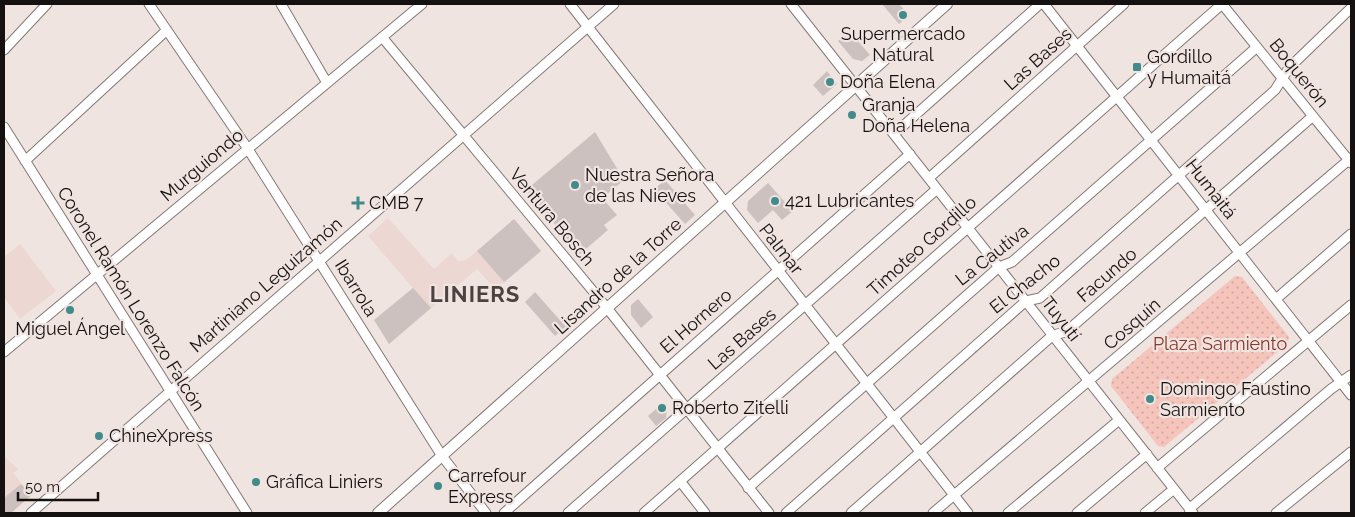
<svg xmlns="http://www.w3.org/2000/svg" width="1355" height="517" viewBox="0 0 1355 517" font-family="Raleway,sans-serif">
  <defs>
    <pattern id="park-dots" width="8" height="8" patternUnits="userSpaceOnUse" patternTransform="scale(1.25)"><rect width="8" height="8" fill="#f5c4bb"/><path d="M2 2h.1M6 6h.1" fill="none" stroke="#d1a7a0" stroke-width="1.8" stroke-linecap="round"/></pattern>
  </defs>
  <rect width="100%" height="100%" fill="#f0e4e1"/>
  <path fill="#ecd7d3" d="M388 218 434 269 452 253 458 261 466 260 514 219 541 251 496 290 477 269 389 344 374 320 413 288 368 236Z
    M20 244 56 291 20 319 4 297V257Z
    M4 456 18 469 13 473 25 488 28 486 34 493 11 513H4Z"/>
  <path fill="url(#park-dots)" d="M1235 276 1242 277 1289 337 1288 343 1164 447 1158 446 1111 386 1112 379Z"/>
  <path fill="#cdc1bf" d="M882 4H899L909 15 899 24Z
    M849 31 870 55 862 61 853 59 838 41Z
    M827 71 837 84 823 96 813 85Z
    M595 132 624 180 602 198 617 215 604 225 608 230 580 254 526 190Z
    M665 180 695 215 685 224 654 189Z
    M768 183 793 211 782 220 773 210 758 223 747 210 748 201Z
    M514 219 541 251 504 282 477 251Z
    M413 288 431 308 389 344 374 320Z
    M535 292 566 327 555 336 525 302Z
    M638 299 653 317 641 328 631 315V305Z
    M663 403 667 407 666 418 656 426 648 416Z
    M21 484 25 488 28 486 34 493 11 513H4V498Z"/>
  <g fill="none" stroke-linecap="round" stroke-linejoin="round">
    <defs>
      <path id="minor" d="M149 4 248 149 442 456 486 513
        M281 4 327 83
        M570 4 968 513
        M791 4 1193 513
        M1044 4 1351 395
        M1222 4 1351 163
        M382 37 607 308 769 513
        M4 50 47 4
        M4 127 247 513
        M894 134 1040 4
        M25 161 167 30
        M929 178 1124 4
        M1276 299 1351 234
        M4 352 422 4
        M1157 468 1351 305
        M680 481 705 513
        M748 488 999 267 1012 262 1257 47
        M1189 509 1331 389 1351 375
        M31 513 614 4
        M504 513 910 154
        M568 513 937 189
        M644 513 1222 4
        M786 513 1026 301 1040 298 1275 90 1289 68 1351 8
        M851 513 1053 335 1066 332 1313 116
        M933 513 1351 158
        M1008 513 1119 420
        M1077 513 1147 454
        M1145 513 1174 489
        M1276 513 1351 452"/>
      <path id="tertiary" d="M378 513 947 4"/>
    </defs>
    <use href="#minor" stroke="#837876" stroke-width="11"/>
    <use href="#tertiary" stroke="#837876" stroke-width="12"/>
    <use href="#minor" stroke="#fff" stroke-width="9"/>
    <use href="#tertiary" stroke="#fff" stroke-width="10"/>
  </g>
  <g fill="#428a8b" stroke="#f0e4e1" stroke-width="2">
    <circle cx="903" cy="15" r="5"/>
    <rect x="1132" y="62" width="10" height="10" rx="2.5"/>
    <circle cx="830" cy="82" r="5"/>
    <circle cx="852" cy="115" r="5"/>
    <circle cx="575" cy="185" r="5"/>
    <circle cx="775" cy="201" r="5"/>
    <path d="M355.5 195.5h5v5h5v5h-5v5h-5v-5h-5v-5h5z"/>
    <circle cx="70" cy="310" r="5"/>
    <circle cx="1150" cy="399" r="5"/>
    <circle cx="662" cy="408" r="5"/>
    <circle cx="99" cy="436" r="5"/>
    <circle cx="256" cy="482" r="5"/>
    <circle cx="438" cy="486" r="5"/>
  </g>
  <g text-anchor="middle" stroke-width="4.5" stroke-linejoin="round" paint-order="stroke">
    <g font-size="18" fill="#151110" stroke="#f0e4e1" text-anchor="start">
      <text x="903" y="40" text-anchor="middle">Supermercado<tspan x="903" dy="21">Natural</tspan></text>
      <text x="1147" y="63">Gordillo<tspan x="1147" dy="21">y Humaitá</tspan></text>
      <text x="840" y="88">Doña Elena</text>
      <text x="862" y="111">Granja<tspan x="862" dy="21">Doña Helena</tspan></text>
      <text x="585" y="181">Nuestra Señora<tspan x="585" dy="21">de las Nieves</tspan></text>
      <text x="785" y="207">421 Lubricantes</text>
      <text x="369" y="209">CMB 7</text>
      <text x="70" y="335" text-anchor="middle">Miguel Ángel</text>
      <text x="1160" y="395">Domingo Faustino<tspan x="1160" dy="21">Sarmiento</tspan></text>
      <text x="672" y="414">Roberto Zitelli</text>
      <text x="109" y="442">ChineXpress</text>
      <text x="448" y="482">Carrefour<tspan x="448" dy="21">Express</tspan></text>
      <text x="266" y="488">Gráfica Liniers</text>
    </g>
    <g font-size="18" fill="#151110" stroke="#f0e4e1">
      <text transform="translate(1038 59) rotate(-42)" y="6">Las Bases</text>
      <text transform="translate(1299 73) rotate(51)" y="6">Boquerón</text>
      <text transform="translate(202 165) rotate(-40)" y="6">Murguiondo</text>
      <text transform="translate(1211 189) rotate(52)" y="6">Humaitá</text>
      <text transform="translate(552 217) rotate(50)" y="6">Ventura Bosch</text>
      <text transform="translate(922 246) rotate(-42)" y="6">Timoteo Gordillo</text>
      <text transform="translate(781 249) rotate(52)" y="6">Palmar</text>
      <text transform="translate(992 255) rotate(-38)" y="6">La Cautiva</text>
      <text transform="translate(1107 275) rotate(-41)" y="6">Facundo</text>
      <text transform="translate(618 276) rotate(-42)" y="6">Lisandro de la Torre</text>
      <text transform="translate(1025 284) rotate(-38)" y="6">El Chacho</text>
      <text transform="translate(266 285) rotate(-41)" y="6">Martiniano Leguizamón</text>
      <text transform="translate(356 288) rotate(58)" y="6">Ibarrola</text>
      <text transform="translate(131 299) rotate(58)" y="6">Coronel Ramón Lorenzo Falcón</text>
      <text transform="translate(1061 319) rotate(52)" y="6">Tuyutí</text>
      <text transform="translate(696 321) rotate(-41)" y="6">El Hornero</text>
      <text transform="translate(1132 324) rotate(-41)" y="6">Cosquín</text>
      <text transform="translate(742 339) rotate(-41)" y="6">Las Bases</text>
    </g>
    <g font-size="18" fill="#8a362a" stroke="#f0e4e1">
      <text x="1220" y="350">Plaza Sarmiento</text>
    </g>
    <g font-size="22" font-weight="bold" letter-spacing="1" fill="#4c4240" stroke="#f0e4e1">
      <text x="475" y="302">LINIERS</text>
    </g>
  </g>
  <rect width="1355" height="517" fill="none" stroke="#151110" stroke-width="10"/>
  <path d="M18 492v8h80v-8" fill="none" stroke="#151110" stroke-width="2.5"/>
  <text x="25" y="492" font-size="15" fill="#151110" stroke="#f0e4e1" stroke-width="4" paint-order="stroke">50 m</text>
</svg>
